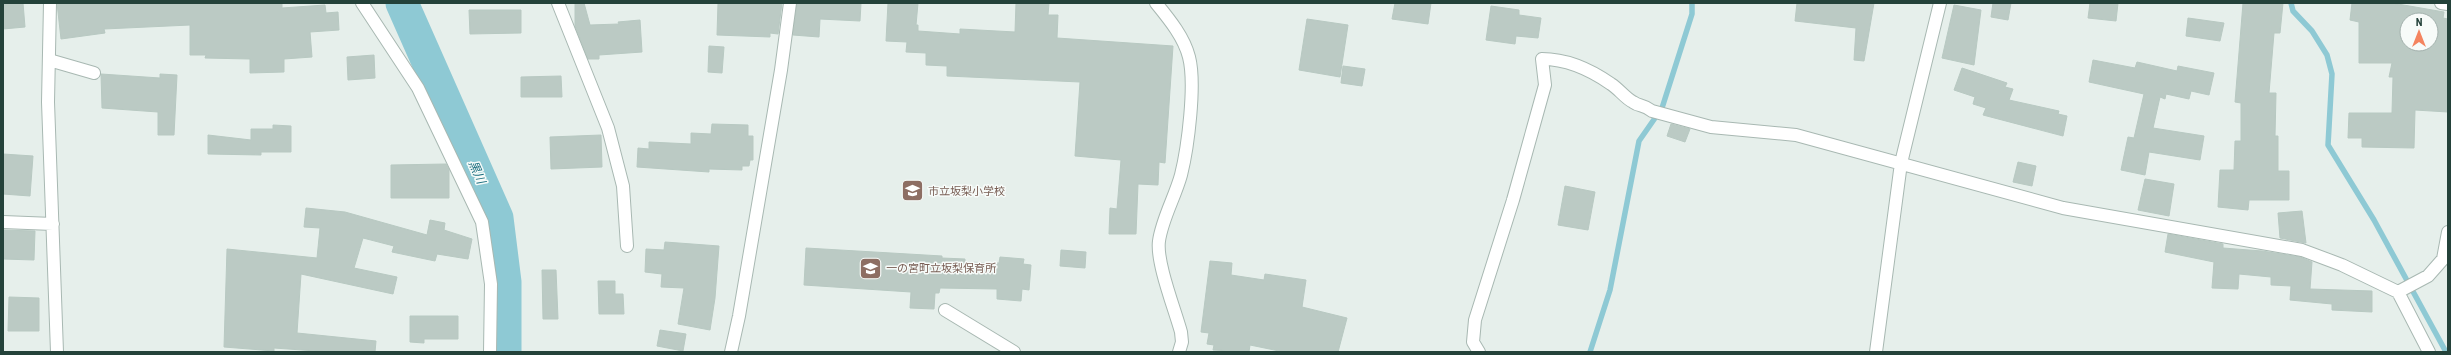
<svg xmlns="http://www.w3.org/2000/svg" width="2451" height="355" viewBox="0 0 2451 355" font-family="'Roboto Condensed','Noto Sans JP',sans-serif">
  <rect width="100%" height="100%" fill="#e6efeb"/>
  <g fill="none" stroke-linecap="round" stroke-linejoin="round">
    <path stroke="#8ec9d4" stroke-width="5.5" d="M2291 3 2293 11 2312 31 2327 55 2332 74 2328 145 2374 220 2446 352
      M1590 352 1610 290 1639 141 1662 108 1692 14V3"/>
    <path stroke="#8ec9d4" stroke-width="33" d="M402 3 497 218 505 282V352"/>
  </g>
  <path fill="#bbcac4" stroke="#b8c9c2" fill-rule="evenodd" d="M3 3H23L25 27 3 29Z
    M57 3H282V8L325 5 326 13 338 12 339 30 310 32 312 57 284 59V72L250 73V59L205 58 206 55H190V25L104 29 105 33 61 39Z
    M575 3H584L590 25 619 24 618 22 640 20 642 52 599 55V59H588L575 26Z
    M718 3H782L778 34 770 33V37L717 35Z
    M797 3H861L860 21 820 19 819 37 793 35Z
    M888 3H918L916 25H918V31L960 34V29L1015 32 1016 3H1049L1048 15H1058L1057 38 1173 46 1165 163 1159 162 1158 185 1138 184 1136 234H1109L1110 208 1117 209 1121 160 1075 156 1080 82 947 76V66L926 65V53L906 52 907 42 886 41Z
    M1395 3H1431L1428 24 1392 19Z
    M1797 3H1874L1864 61 1854 60 1856 28 1795 21Z
    M1993 3H2011L2008 20 1991 17Z
    M2090 3H2118L2116 21 2088 18Z
    M2243 3H2283L2280 33H2274L2269 93H2276L2275 136H2278V171H2289V200H2249L2248 210 2218 207 2220 170H2234L2235 141H2241V103L2235 102Z
    M2352 3H2392L2444 12 2443 18 2448 19V112L2415 110 2414 148 2362 147V138H2348L2349 113H2392L2393 77H2389L2392 63H2359V22L2350 20ZM2407 20H2431V44H2407Z
    M1954 5 1981 10 1974 65 1942 58Z
    M1491 6 1519 10V15L1541 18 1538 38 1516 36 1515 44 1486 40Z
    M469 10H521V33L470 34Z
    M2188 18 2224 23 2220 41 2186 36Z
    M1307 19 1348 25 1340 77 1299 70Z
    M709 46 724 47 722 73 708 72Z
    M374 55 375 78 348 80 347 57Z
    M2093 60 2135 68 2137 62 2177 71 2178 66 2214 73 2209 95 2191 91 2189 99 2166 94 2165 99 2160 97 2153 128 2204 136 2200 160 2149 152 2145 175 2121 170 2128 137 2134 138 2144 94 2089 82Z
    M1343 66 1365 69 1362 86 1341 83Z
    M1962 68 2007 83 2005 87 2013 89 2009 100 2059 111 2058 114 2067 116 2063 136 1983 115 1986 108 1973 104 1975 97 1954 90Z
    M101 74 160 78V74L177 75 174 135H158V112L102 108Z
    M561 76 562 97H521V77Z
    M712 124 748 125V136H753V160H750L749 166H742V170L709 169V172L637 167 638 148 649 149V142L691 144V133L711 134Z
    M1671 124 1690 129 1685 142 1667 136Z
    M273 125 291 126V152H261V155L208 154V135L251 140V129H273Z
    M601 135 602 167 551 169 550 137Z
    M3 154 33 156 30 196 3 194Z
    M2018 162 2036 166 2032 186 2013 182Z
    M446 164 449 170V198H391V165Z
    M2145 179 2174 184 2169 216 2138 210Z
    M1565 186 1595 192 1588 230 1558 225Z
    M306 208 345 212 427 235 430 220 445 223 444 230 472 239 468 259 437 254 435 261 392 252 394 246 363 238 354 268 397 277 393 294 301 274 297 333 376 341 375 352H330L274 348V351L224 347 227 249 317 258 320 228 304 227Z
    M2302 211 2306 243 2280 238 2278 213Z
    M3 230 35 231 34 260 3 259Z
    M2168 234 2223 244V248L2262 251 2300 257 2312 262 2310 289 2372 291V312L2332 310V304L2290 300 2291 286 2271 285V277L2239 274 2238 289 2212 288 2214 262 2165 252Z
    M665 242 719 246 715 298 710 330 678 324 684 288 661 287 662 274 645 272 646 249 664 250Z
    M806 248 942 256V258L965 259V262L999 263 1000 257 1024 259 1023 264 1031 265 1029 290 1022 289 1021 301 997 299V289L940 288 939 293H935L934 309 910 308 911 292 804 285Z
    M1061 250 1086 252 1085 268 1060 266Z
    M1210 261 1232 263 1231 275 1264 280 1265 274 1306 280 1302 307 1347 318 1338 352H1284L1250 345 1249 352 1213 350 1214 345 1207 344 1209 333 1201 332Z
    M542 270H556L558 319H543Z
    M598 281H615V294H623L624 314H599Z
    M9 297 39 298V331H8Z
    M410 316H458V339H424V343L410 342Z
    M660 330 686 334 683 351 657 346Z"/>
  <g fill="none" stroke-linecap="round" stroke-linejoin="round">
    <defs>
      <path id="minor" d="M50 3 48 102 57 352
        M362 3 418 88 482 222 491 284 490 352
        M558 3 608 128 623 186 627 246
        M1156 3C1169 19 1184 37 1189 57 1196 84 1188 147 1181 175 1175 197 1162 219 1159 241 1156 262 1175 310 1181 332L1182 342 1179 352
        M2441 3 2448 4
        M49 60 94 73
        M3 222 53 224
        M2398 292 2428 276 2443 259 2448 232
        M945 310 1014 352
        M731 352 739 316 781 70 790 3
        M1479 352 1473 342 1475 320 1513 200 1545 85 1542 59C1566 59 1591 70 1611 84 1619 89 1625 98 1633 102 1640 107 1643 104 1652 111L1711 127 1796 135 2063 208 2302 250 2342 265 2398 292 2429 352
        M1876 352 1901 163 1940 3"/>
    </defs>
    <use href="#minor" stroke="#a8b8b2" stroke-width="14"/>
    <use href="#minor" stroke="#fff" stroke-width="12"/>
  </g>
  <defs>
    <symbol id="school-square" viewBox="-11 -11 22 22"><rect x="-9" y="-9" width="18" height="18" rx="4" fill="#8d6e63" stroke="#f7fbf9"/><path d="M0-5L7-2L0 1L-7-2ZM-4 1L0 2.5L4 1V4Q0 6-4 4Z" fill="#fff"/></symbol>
  </defs>
  <g fill-rule="evenodd">
    <use href="#school-square" x="900" y="178" width="25" height="25"/>
    <use href="#school-square" x="858" y="256" width="25" height="25"/>
  </g>
  <g text-anchor="middle" stroke-width="3" stroke-linejoin="round" paint-order="stroke">
    <g font-size="11" fill="#785e54" stroke="#f7fbf9" text-anchor="start">
      <text x="928" y="195">市立坂梨小学校</text>
      <text x="886" y="272">一の宮町立坂梨保育所</text>
    </g>
    <g font-size="12" font-style="italic" fill="#1c6f80" stroke="#f7fbf9">
      <text transform="translate(477 172) rotate(66)" y="4">黒川</text>
    </g>
  </g>
  <rect width="2451" height="355" fill="none" stroke="#24423a" stroke-width="8"/>
  <g transform="translate(2419 32)"><circle r="19" fill="#f7fbf9" stroke="#a3b1ad"/>
  <path d="M0-3L7 15L0 10L-7 15Z" fill="#f4845f"/>
  <text y="-6" font-size="11" font-weight="bold" text-anchor="middle" fill="#24423a">N</text>
  </g>
</svg>
